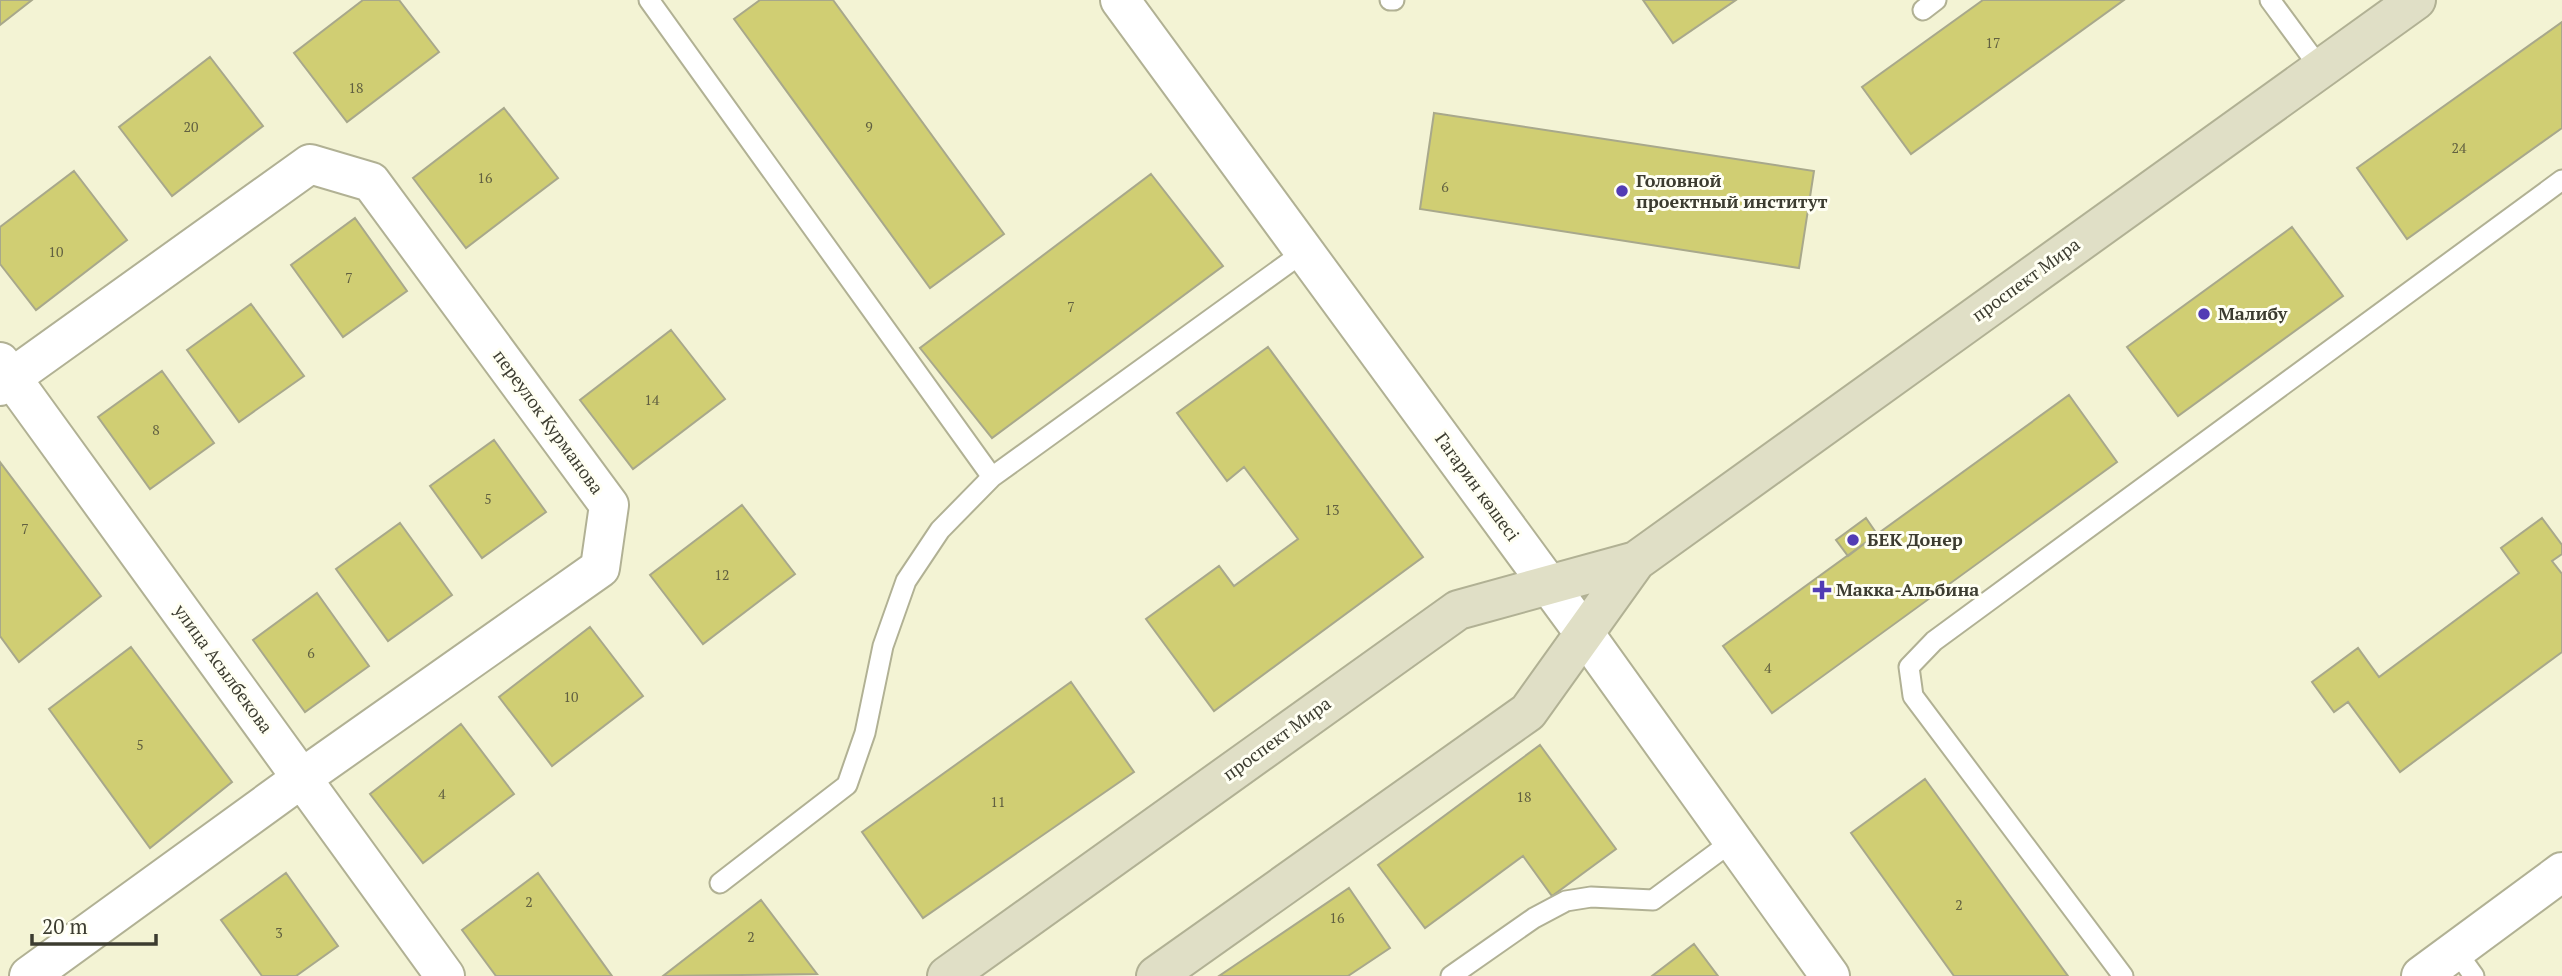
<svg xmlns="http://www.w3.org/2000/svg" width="2562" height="976" viewBox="0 0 2562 976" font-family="'PT Serif',serif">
  <rect width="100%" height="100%" fill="#f3f3d4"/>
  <path fill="#d0ce73" stroke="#a8a88b" stroke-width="2" d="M0 0H32L0 25Z
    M363 0H399L439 52 347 122 294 53Z
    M760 0H833L1004 234 930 288 734 19Z
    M1643 0H1736L1673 43Z
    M1983 0H2124L1911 154 1862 87Z
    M2562 22V128L2407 239 2357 168Z
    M210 57 263 126 172 196 119 127Z
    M504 108 558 178 466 248 413 178Z
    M1434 113 1814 171 1799 268 1420 209Z
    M74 171 127 240 36 310 0 264V227Z
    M1151 174 1223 266 992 438 920 348Z
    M355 218 407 291 343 337 291 265Z
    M2292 227 2343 296 2178 416 2127 347Z
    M251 304 304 376 239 422 187 350Z
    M671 330 725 399 633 469 580 400Z
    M1268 347 1423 557 1214 711 1146 619 1219 566 1234 586 1298 539 1244 467 1227 481 1177 413Z
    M162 371 214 443 150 489 98 417Z
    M2069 395 2117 462 1772 713 1723 646Z
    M494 440 546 512 482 558 430 486Z
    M0 462 101 596 19 662 0 636Z
    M742 505 795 574 703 644 650 575Z
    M1866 518 1877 534 1848 556 1836 540Z
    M2542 518 2562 545V554L2552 561 2562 574V652L2400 772 2348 702 2334 712 2312 682 2358 648 2379 677 2519 573 2501 548Z
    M400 523 452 595 388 641 336 569Z
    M317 593 369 666 305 712 253 640Z
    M590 627 643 696 552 766 499 697Z
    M131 647 232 782 150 848 49 709Z
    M1071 682 1134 772 923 918 862 832Z
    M461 724 514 794 423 863 370 794Z
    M1540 745 1616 849 1552 896 1523 856 1425 928 1378 865Z
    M1925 779 2068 976H1954L1851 833Z
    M286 873 338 946 296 976H262L221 920Z
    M538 873 612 976H496L462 930Z
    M1349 888 1390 948 1348 976H1219Z
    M761 900 817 974 663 976Z
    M1694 944 1718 976H1652Z"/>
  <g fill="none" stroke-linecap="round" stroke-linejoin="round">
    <defs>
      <path id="service" d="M649 0 992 477
        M1390 0H1394
        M2270 0 2320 68
        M1923 10 1936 0
        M720 883 847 785 865 733 883 646 906 581 940 530 992 477 1305 251
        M2456 951 2474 976
        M1451 976 1534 918 1566 901 1591 897 1653 900 1734 840
        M2123 976 1913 696 1909 667 1934 641 2562 180"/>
      <path id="minor" d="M0 362 445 976
        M0 386 310 164 371 182 609 505 600 568 302 778 29 976
        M2421 976 2562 872"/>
      <path id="tertiary" d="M1120 0 1584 633 1830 976"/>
      <path id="secondary" d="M947 976 1458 610 1636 561
        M1156 976 1528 712 1636 561 2416 0"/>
    </defs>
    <use href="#service" stroke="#b1b194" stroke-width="23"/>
    <use href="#minor" stroke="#b1b194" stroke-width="42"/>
    <use href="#tertiary" stroke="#b1b194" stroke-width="42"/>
    <use href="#secondary" stroke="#b1b194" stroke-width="42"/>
    <use href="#service" stroke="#fff" stroke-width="19"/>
    <use href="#minor" stroke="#fff" stroke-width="38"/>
    <use href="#tertiary" stroke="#fff" stroke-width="38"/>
    <use href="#secondary" stroke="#e0dfc6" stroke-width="38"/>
  </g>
  <g fill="#523cb4" stroke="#fffff3" stroke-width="2.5">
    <circle cx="1622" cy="191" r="7"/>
    <circle cx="2204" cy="314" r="7"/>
    <circle cx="1853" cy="540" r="7"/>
    <path d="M1818.5 579.5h7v7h7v7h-7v7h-7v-7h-7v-7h7z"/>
  </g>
  <g text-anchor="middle" stroke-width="6" stroke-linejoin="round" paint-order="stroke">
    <g font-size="14" fill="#616041">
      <text x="1993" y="48">17</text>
      <text x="356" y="93">18</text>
      <text x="191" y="132">20</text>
      <text x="869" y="132">9</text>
      <text x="2459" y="153">24</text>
      <text x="485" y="183">16</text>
      <text x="1445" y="192">6</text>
      <text x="56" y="257">10</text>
      <text x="349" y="283">7</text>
      <text x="1071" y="312">7</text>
      <text x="652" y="405">14</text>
      <text x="156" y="435">8</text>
      <text x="488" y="504">5</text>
      <text x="1332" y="515">13</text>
      <text x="25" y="534">7</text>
      <text x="722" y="580">12</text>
      <text x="311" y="658">6</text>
      <text x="1768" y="673">4</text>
      <text x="571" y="702">10</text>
      <text x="140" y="750">5</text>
      <text x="442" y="799">4</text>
      <text x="1524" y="802">18</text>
      <text x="998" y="807">11</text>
      <text x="529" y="907">2</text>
      <text x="1959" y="910">2</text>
      <text x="1337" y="923">16</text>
      <text x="279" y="938">3</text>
      <text x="751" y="942">2</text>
    </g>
    <g font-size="18" font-weight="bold" fill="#3c3c30" stroke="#fffff3" text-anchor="start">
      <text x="1636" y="187">Головной<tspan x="1636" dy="21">проектный институт</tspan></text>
      <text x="2218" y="320">Малибу</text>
      <text x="1867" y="546">БЕК Донер</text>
      <text x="1836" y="596">Макка-Альбина</text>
    </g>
    <g font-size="18" fill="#3c3c30" stroke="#fffff3">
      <text transform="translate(2026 280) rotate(-36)" y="6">проспект Мира</text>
      <text transform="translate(548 422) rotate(54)" y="6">переулок Курманова</text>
      <text transform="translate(1477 487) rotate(54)" y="6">Гагарин көшесі</text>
      <text transform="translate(223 669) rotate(54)" y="6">улица Асылбекова</text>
      <text transform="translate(1277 739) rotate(-36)" y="6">проспект Мира</text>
    </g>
  </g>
  <path d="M32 934v10h124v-10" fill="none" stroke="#3c3c30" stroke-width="3.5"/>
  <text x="42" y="934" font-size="21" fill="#3c3c30" stroke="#fffff3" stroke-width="5" paint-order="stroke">20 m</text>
</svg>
